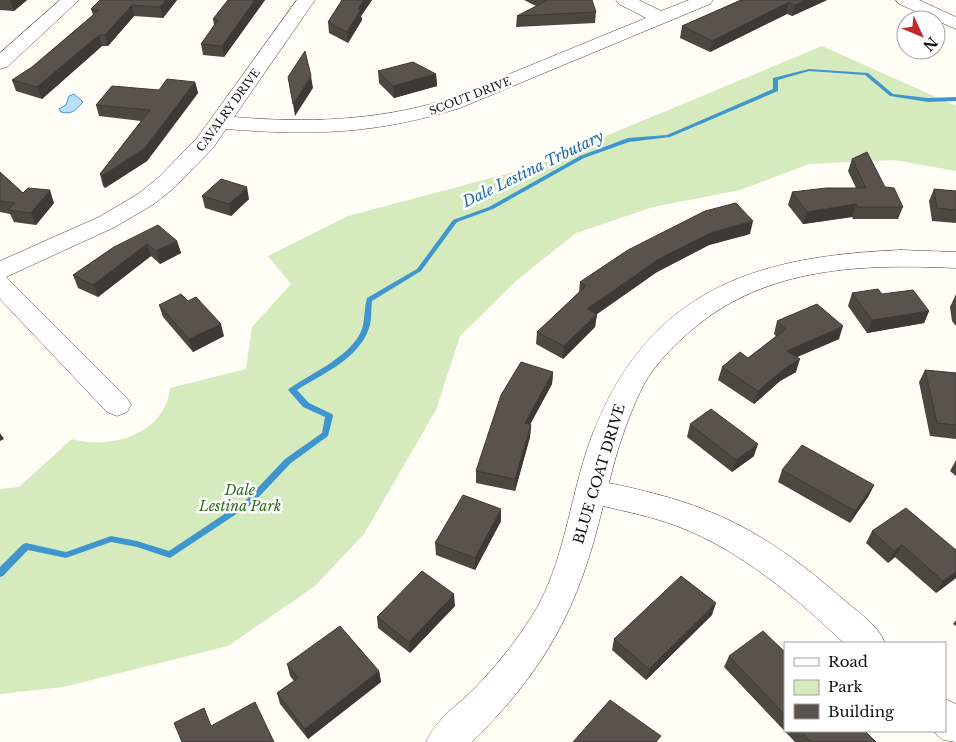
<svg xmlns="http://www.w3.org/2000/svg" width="956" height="742" viewBox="0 0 956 742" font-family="'Libre Baskerville',serif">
  <rect width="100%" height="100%" fill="#fffdf5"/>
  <path fill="#d5ebbd" d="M822 46 956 106V171L894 160 809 164 740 190 653 207 576 233 517 280 460 336 436 410 364 534 315 586 228 646 63 687 0 694V489L19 487 72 439C112 450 165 434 170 388L246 369 252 327 291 284 268 256 348 216 529 168Z"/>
  <path fill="#b9e0f7" stroke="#3f96cf" d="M74 94 83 102C76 110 72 115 61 112L59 109 66 105 69 96Z"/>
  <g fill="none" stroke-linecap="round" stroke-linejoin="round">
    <path fill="#3f96cf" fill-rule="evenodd" d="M809 69 868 73 893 94 928 98 956 97V101L928 102 890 96 865 75 809 71 778 80V91L670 137 629 142 584 158 493 209 457 222 421 271 372 301C371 310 372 320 369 328 359 359 322 374 297 390L309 403 332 414 333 416 328 436 291 463 253 503 170 558 137 547 111 542 66 558 28 550 3 576 0 577V567L23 544 26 543 66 552 111 536 137 541 169 551 247 499 285 459 322 433 325 417 303 407 290 392 288 390 290 388C312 373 352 356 362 329 365 319 364 308 367 298L417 269 453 220 489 207 580 156 628 138 667 135 773 89V78Z"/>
    <defs>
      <path id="minor" d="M60 0H79L7 67 0 69V53Z
        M297 0H315L234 117C308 123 374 121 446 100L646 18 619 4 616 0H639L661 11 689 0H713L710 4 460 108C376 134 313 136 226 129L213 148 175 187 154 204 115 227 6 277 127 398 131 405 127 412 117 416 107 412 0 299V261L99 217 138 194 159 177 197 138Z
        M896 0H919L956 17V29L899 4Z
        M901 250 956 252V268C863 264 767 266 693 329 674 345 655 364 643 386 628 417 617 449 609 483 642 490 676 498 708 511 759 531 803 564 844 600 859 613 878 625 885 643H844C794 596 742 551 677 526 653 517 628 512 603 506 579 607 547 668 472 742H426C436 719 459 704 476 687 500 662 521 635 538 606 567 552 571 489 593 433 650 288 757 256 901 250Z
        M945 699 956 704V742L943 740 933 731H945Z"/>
    </defs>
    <use href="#minor" stroke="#444" stroke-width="1"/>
    <use href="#minor" fill="#fff" fill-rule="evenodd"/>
  </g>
  <path fill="#4d4742" d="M0 0H27L14 11 0 10Z
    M177 0 163 18 134 16 108 46H102L42 99 16 91 12 80 32 67 93 15 91 9Z
    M228 0H265L224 57 203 55 201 44 214 25 213 19Z
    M342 0H372L361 16 362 20 348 43 329 33 328 22Z
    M524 0H592L596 12 595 23 516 27 517 16 536 6Z
    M741 0H827L792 16 787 14 710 52 680 38 682 26Z
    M378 71 436 74 437 86 394 98 379 83Z
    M195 82 198 93 147 161 105 188 103 186 100 174 141 121 99 116 96 105Z
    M852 159 885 187 903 207 898 219H853L852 217 803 224 788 205 792 192 856 188 848 171Z
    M0 172 23 193 54 203 36 225 14 222 10 214 0 212Z
    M934 189 956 191V223L932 221 929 201Z
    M202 196 249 199 231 216 205 208Z
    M750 234 709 245 657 272 597 314 595 327 563 359 536 344 537 332 579 292 580 282 628 250Z
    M177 241 181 253 160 264 151 256 98 297 78 288 73 275 114 247Z
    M852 293 882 294 929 311 924 323 867 333 848 306Z
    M956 294V326L952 321 950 307Z
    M159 305 224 336 193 352 163 317Z
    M777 321 839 339 797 357 796 372 780 381 754 404 718 380 722 367 748 358 776 336 774 334Z
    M925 370 956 373V439L930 436 919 382Z
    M553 372 552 384 530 424 531 425 530 437 515 491 476 483V471Z
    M690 424 754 456 732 472 687 437Z
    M956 460V476L950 471Z
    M782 470 874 485 868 497 850 523 778 482Z
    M501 521 475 570 436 555 435 543Z
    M872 531 956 550V578L936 593 895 557 888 563 866 543Z
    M455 606 410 653 378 628 377 617Z
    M712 615 646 680 612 650 614 639Z
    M956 620V626L953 624Z
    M785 652V731H865L876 742H795L724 667 729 656Z
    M287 664 379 671 381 682 308 739 280 704 277 693 294 681 290 676Z"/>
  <path fill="#3f3936" d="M10 0H27L14 11Z
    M166 0H177L163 18 160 7Z
    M255 0H265L224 57 222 46Z
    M364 0H372L361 16 362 20 348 43 347 32 358 9Z
    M805 0H827L792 16 795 5Z
    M789 2 787 14 710 52 712 41Z
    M132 5 134 16 108 46 105 35Z
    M99 35 102 46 42 99 37 87Z
    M436 74 437 86 394 98 393 86Z
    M311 76 313 88 295 116 293 104Z
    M195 82 198 93 147 161 105 188 102 176Z
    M247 187 249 199 231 216 229 204Z
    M50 190 54 203 36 225 31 213Z
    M856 204 852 217 803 224 807 212Z
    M753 221 750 234 709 245 657 272 597 314 595 327 563 359 564 346 587 309 659 259 712 232Z
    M177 241 181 253 160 264 156 251Z
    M147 244 151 256 98 297 93 285Z
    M929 311 924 323 867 333 872 320Z
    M221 324 224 336 193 352 189 339Z
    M843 326 839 339 783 363 787 351Z
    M800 359 796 372 780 381 754 404 758 391 784 369Z
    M553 372 552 384 524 436 525 423Z
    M531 425 530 437 515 491V479Z
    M0 433 4 439 0 441Z
    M758 444 754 456 732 472 736 460Z
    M874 485 868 497 850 523 855 511Z
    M501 509V521L475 570V558Z
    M902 545 895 557 888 563 894 551Z
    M956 572V578L936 593 943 581Z
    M454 594 455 606 410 653 409 642Z
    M716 603 712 615 646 680 649 669Z
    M379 671 381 682 308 739 305 729Z"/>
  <path fill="#5a524d" stroke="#3f3936" d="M100 0H166L160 7 132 5 105 35H99L37 87 12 80 32 67 99 10 91 9Z
    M228 0H255L222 46 201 44 218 20 213 19Z
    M342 0H364L358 9H361L347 32 328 22Z
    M544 0H592L596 12 517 16 546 1Z
    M741 0H805L795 5 789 2 712 41 682 26Z
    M305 51 311 76 293 104 288 77Z
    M413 62 436 74 393 86 378 71Z
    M167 79 195 82 144 149 102 176 100 174 150 110 96 105 112 86 159 90Z
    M867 152 885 187 894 188 903 207H857L856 204 807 212 792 192 826 188H866L852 159Z
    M0 172 23 193 28 188 50 190 31 213 8 210 15 203 0 201Z
    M221 179 247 187 229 204 202 196Z
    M934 189 956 191V210L937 208Z
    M736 203 753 221 712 232 659 259 587 309 597 314 564 346 537 332 586 286 580 282 628 250 705 211Z
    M158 225 177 241 156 251 147 244 93 285 73 275 114 247Z
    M878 289 882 294 913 290 929 311 872 320 852 293Z
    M181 294 188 301 196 297 221 324 189 339 159 305Z
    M817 304 843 326 787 351 800 359 784 369 758 391 722 367 740 352 748 358 786 329 777 321Z
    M521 362 553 372 525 423 531 425 515 479 476 471 501 395Z
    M925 370 956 373V425L937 423Z
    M711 409 758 444 736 460 690 424Z
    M802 445 874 485 855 511 782 470Z
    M463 495 501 509 475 558 435 543Z
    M906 508 956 550V572L943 581 902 545 894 551 872 531Z
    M422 571 454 594 409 642 377 617Z
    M681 576 716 603 649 669 614 639Z
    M340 626 379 671 305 729 277 693 298 678 287 664Z
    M763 631 785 652V715L729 656Z
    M610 700 661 736 656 742H573Z
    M255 702 274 742H182L174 723 204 708 211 726Z
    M800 731H865L876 742H811Z"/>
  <g text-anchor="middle" stroke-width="5" stroke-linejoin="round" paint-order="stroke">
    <g font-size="11" fill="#111" stroke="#fff">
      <text transform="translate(470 96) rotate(-21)" y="4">SCOUT DRIVE</text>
      <text transform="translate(228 110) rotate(-54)" y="4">CAVALRY DRIVE</text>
    </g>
    <g font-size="14" fill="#111" stroke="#fff">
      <text transform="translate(599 474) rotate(-73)" y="5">BLUE COAT DRIVE</text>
    </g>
    <g font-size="14" font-style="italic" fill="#2f6b1f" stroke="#fff">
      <text x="240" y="495">Dale<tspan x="240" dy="16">Lestina Park</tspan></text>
    </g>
    <g font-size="15" font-style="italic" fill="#1768a6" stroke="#fff">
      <text transform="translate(533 169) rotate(-26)" y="5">Dale Lestina Trbutary</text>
    </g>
  </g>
  <rect x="784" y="642" width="162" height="90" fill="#ffffff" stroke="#a0a0a0"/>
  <rect x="794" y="658" width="25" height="8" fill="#ffffff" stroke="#a0a0a0"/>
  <text x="828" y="667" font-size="15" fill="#111111">Road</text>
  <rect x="794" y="680" width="25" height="15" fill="#d5ebbd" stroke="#a0a0a0"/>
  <text x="828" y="692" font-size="15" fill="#111111">Park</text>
  <rect x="794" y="704" width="25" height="15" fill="#5a524d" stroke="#a0a0a0"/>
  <text x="828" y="717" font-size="15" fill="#111111">Building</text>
  <g transform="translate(921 35) rotate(134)"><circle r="24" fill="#ffffff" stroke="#a0a0a0"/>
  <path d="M0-4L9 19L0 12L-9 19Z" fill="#c4262e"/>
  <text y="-8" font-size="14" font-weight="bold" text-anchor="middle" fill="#111111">N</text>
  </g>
</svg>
